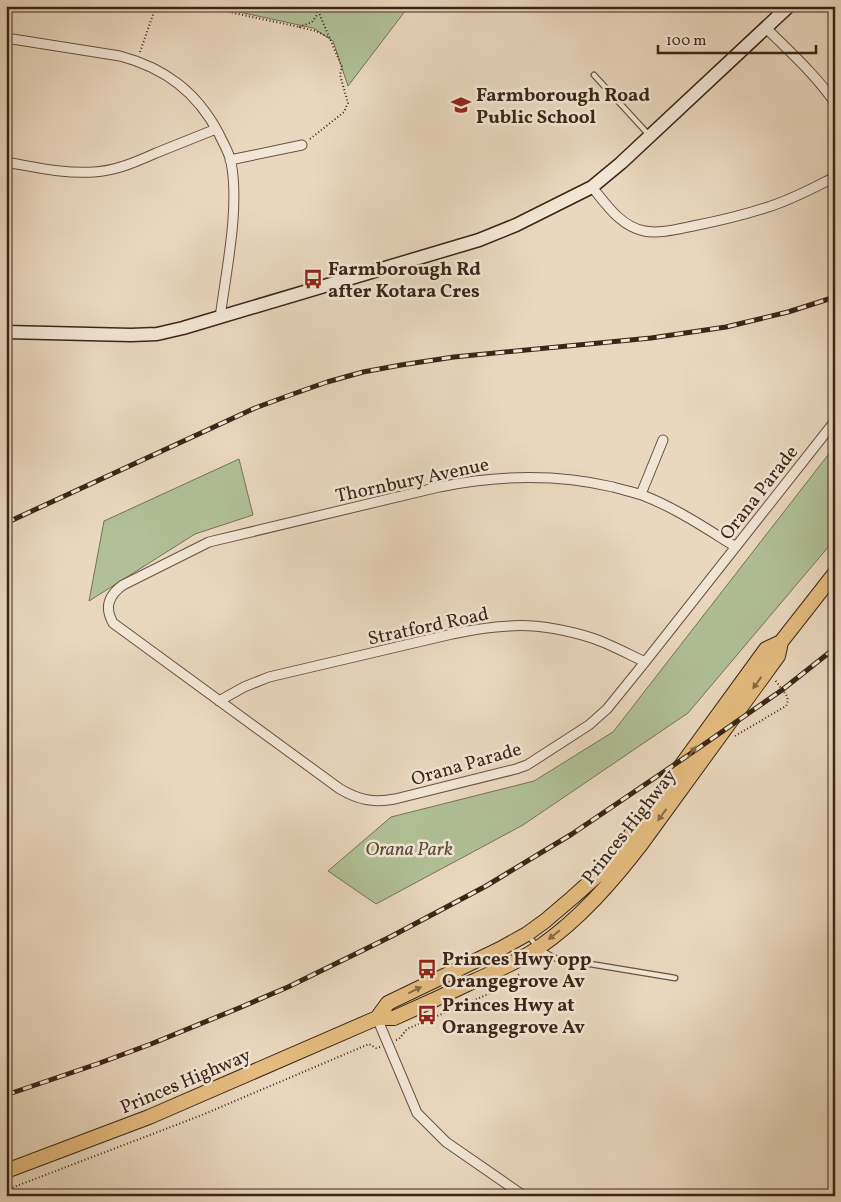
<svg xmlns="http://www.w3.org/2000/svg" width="841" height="1202" viewBox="0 0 841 1202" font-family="Vollkorn,serif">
  <rect width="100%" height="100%" fill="#ead8be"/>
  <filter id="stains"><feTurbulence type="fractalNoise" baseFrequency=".004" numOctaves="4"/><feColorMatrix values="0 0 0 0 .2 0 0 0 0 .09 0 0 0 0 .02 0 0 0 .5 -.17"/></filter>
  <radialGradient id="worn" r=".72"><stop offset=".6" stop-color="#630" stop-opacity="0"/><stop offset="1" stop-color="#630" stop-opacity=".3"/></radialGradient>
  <path fill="#b1c096" stroke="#767256" d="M211 6H409L348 86 333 41 313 28Z
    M835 446V539L688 713 523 825 376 904 328 871 391 817 534 781 613 732Z
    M239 459 253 515 195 534 89 601 104 521Z"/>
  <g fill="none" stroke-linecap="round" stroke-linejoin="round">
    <defs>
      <path id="lane" d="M594 75 649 135
        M528 935 538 948 554 958 675 978"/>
      <path id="street" d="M766 28C790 52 816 75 835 103
        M6 38 120 56C165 68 197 92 219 134 223 143 229 152 231 162 240 208 226 271 220 318
        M230 160 302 145
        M6 162C35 167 64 174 94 172 115 171 136 162 156 153 176 145 196 137 216 129
        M592 187C606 204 620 226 644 231 659 234 678 229 693 226 719 221 744 215 768 207 791 200 813 188 835 177
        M641 494 663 440
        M736 547C705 528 676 508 642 495 633 492 623 490 613 487 554 473 498 475 439 487L209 542 123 585C109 595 104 607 113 623L340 789C359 800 373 803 395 799L516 769 527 765 589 725 607 709 645 662 835 421
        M219 701 244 687 269 677 452 634C471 630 489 627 509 626 536 624 566 630 592 638 610 644 628 654 645 662
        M377 1018 417 1113 446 1142 524 1196"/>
      <path id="secondary" d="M6 332 131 335 157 334 183 328 479 240 516 225 592 187 621 163 789 6"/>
      <path id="primary" d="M377 1018 388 1003 500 949 527 934 545 921 572 898 600 873 627 840 766 649 781 642 835 573
        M6 1171 149 1117 377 1018H394C421 1006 447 994 474 981 496 971 518 962 538 948 579 920 612 882 642 843L778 656 781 642"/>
    </defs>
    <use href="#lane" stroke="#675240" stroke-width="7"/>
    <use href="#street" stroke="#675240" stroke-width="11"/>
    <use href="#secondary" stroke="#3b2516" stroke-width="15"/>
    <use href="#primary" stroke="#3b2516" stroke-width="16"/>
    <path stroke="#3b2516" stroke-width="2" stroke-dasharray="1 2.5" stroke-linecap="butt" d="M201 6 299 27 316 31 330 38
      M299 27 312 22 317 15V10
      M140 52 156 6
      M310 139 344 112 348 103 340 75 342 67 316 6
      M735 736 786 706 788 701 787 696 775 680
      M396 1040 399 1039 407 1029 493 992 521 973
      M6 1190 202 1115 369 1044 376 1048 380 1047"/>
    <use href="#lane" stroke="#f1e6d5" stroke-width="4.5"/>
    <use href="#street" stroke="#f1e6d5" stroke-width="9"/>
    <use href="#secondary" stroke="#f1e6d5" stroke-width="12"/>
    <use href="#primary" stroke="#e5bc7f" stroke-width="14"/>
    <defs>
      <path id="rail" d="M6 523 255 408 293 394 327 382 363 372 401 365 454 357 651 338 726 327 788 312 835 297
        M6 1095 97 1064 151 1044 239 1008 288 987 392 936 486 886 572 834 690 754 782 690 835 648"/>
    </defs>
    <use href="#rail" stroke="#3b2516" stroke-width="5"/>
    <use href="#rail" stroke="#f1e6d5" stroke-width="3" stroke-dasharray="9" stroke-linecap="butt"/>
  </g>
  <defs><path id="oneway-solid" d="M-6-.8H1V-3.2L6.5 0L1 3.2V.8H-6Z" transform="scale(1.25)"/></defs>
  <g fill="#886945">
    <use href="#oneway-solid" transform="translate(757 683) rotate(126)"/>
    <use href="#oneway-solid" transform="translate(692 752) rotate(-54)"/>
    <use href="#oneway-solid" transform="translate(662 815) rotate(126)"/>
    <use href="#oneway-solid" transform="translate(554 935) rotate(141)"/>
    <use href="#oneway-solid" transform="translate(415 990) rotate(-26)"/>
  </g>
  <defs>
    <symbol id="school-bare" viewBox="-9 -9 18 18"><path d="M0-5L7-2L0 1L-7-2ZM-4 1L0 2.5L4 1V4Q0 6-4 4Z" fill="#8f2418" stroke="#f1e6d5" stroke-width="2.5" paint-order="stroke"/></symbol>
    <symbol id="bus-bare" viewBox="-9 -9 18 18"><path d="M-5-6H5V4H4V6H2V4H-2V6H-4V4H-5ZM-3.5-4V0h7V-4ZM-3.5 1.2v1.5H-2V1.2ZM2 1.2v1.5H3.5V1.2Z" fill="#8f2418" stroke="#f1e6d5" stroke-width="2.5" paint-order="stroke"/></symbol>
  </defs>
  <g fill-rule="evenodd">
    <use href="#school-bare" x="447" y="91" width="28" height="28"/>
    <use href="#bus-bare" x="299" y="265" width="28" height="28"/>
    <use href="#bus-bare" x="413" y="955" width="28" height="28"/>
    <use href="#bus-bare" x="413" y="1001" width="28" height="28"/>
  </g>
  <g text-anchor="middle" stroke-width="5" stroke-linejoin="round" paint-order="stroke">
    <g font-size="19" font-weight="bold" fill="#3b2516" stroke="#f1e6d5" text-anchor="start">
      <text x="476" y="101">Farmborough Road<tspan x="476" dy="22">Public School</tspan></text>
      <text x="328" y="275">Farmborough Rd<tspan x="328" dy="22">after Kotara Cres</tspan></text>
      <text x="442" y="965">Princes Hwy opp<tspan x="442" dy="22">Orangegrove Av</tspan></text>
      <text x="442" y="1011">Princes Hwy at<tspan x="442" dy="22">Orangegrove Av</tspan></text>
    </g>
    <g font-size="19" fill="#3b2516" stroke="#f1e6d5">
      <text transform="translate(412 479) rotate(-12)" y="7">Thornbury Avenue</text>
      <text transform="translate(758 492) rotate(-52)" y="7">Orana Parade</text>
      <text transform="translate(428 625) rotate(-12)" y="7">Stratford Road</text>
      <text transform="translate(466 763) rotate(-16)" y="7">Orana Parade</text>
      <text transform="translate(628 826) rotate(-52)" y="7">Princes Highway</text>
      <text transform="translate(185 1080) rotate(-23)" y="7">Princes Highway</text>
    </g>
    <g font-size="19" font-style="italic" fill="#584c36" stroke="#f1e6d5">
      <text x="409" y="855">Orana Park</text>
    </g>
  </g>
  <rect width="841" height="1202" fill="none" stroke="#ead8be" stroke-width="25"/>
  <rect x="8" y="8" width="826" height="1187" fill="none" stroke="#3b2516" stroke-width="2.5"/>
  <rect x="12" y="12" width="816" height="1177" fill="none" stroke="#3b2516"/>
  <path d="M658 45v8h158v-8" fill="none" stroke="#3b2516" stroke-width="2.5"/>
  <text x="666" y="45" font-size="15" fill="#3b2516" stroke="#f1e6d5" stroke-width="4" paint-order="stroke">100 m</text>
  <rect width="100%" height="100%" filter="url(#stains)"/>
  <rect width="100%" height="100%" fill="url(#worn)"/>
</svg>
